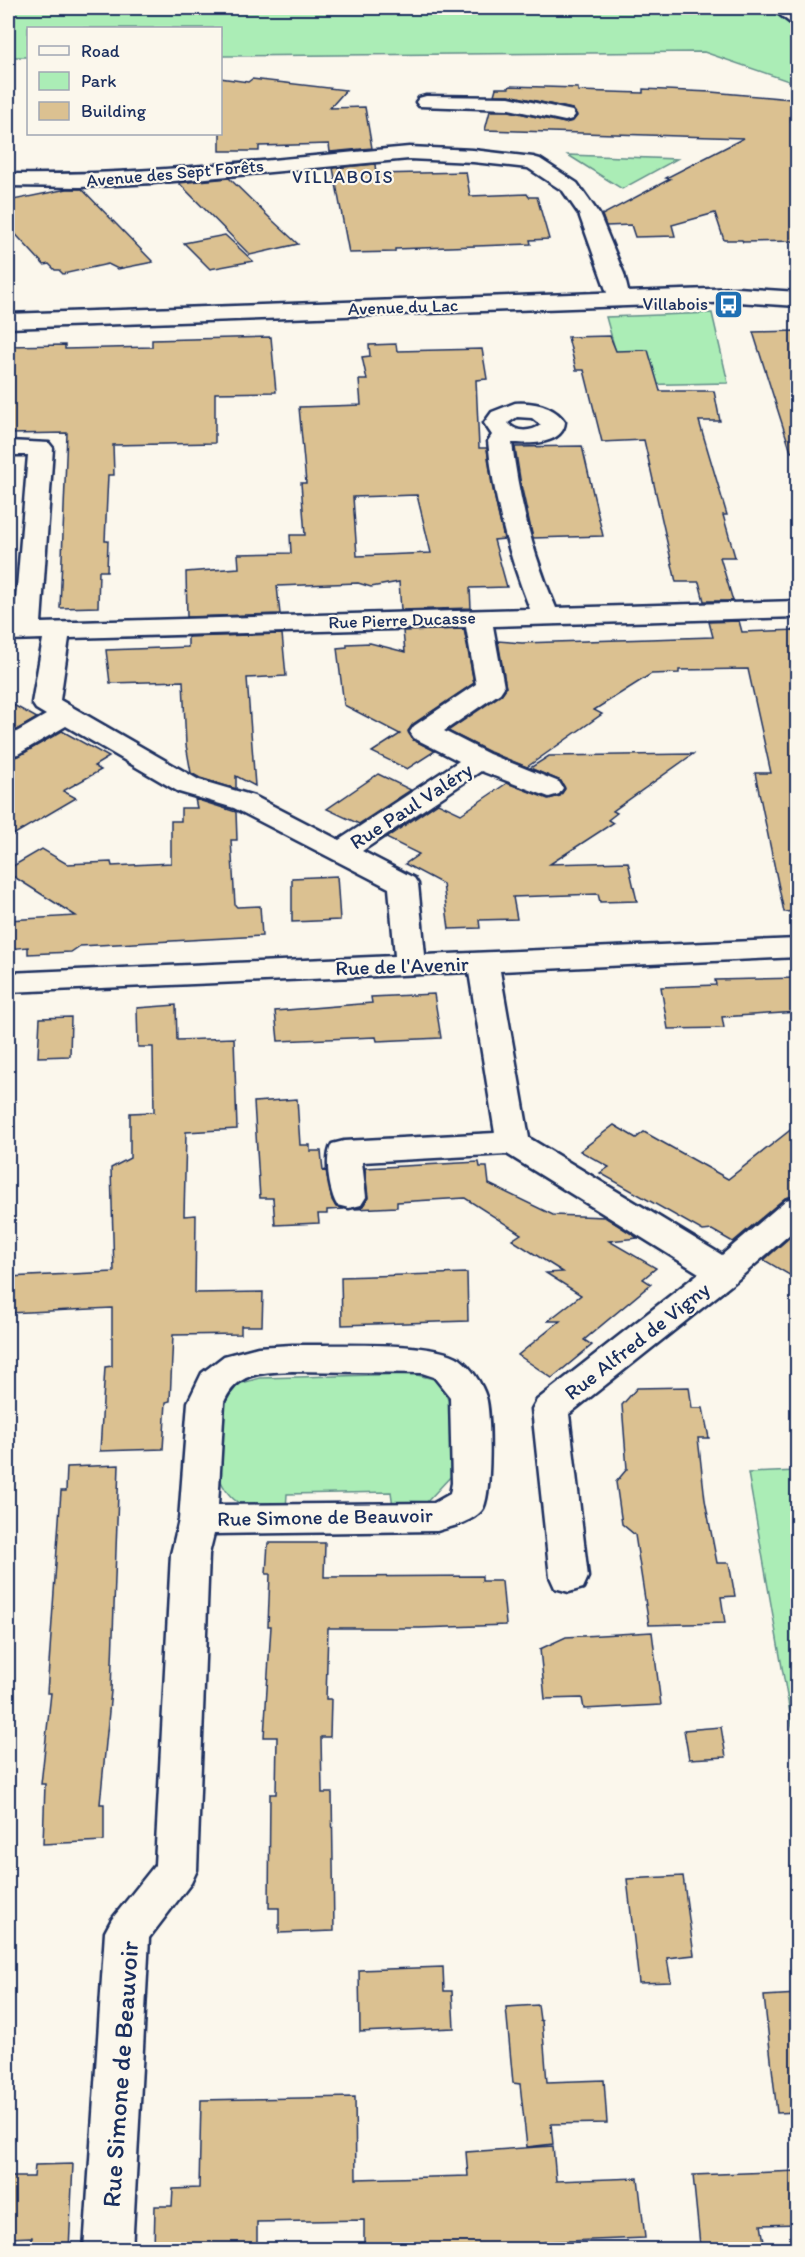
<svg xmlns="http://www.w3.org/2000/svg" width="805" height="2257" viewBox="0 0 805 2257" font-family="Itim,sans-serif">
  <rect width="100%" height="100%" fill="#fbf7ec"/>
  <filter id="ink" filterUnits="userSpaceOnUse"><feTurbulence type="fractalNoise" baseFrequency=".0167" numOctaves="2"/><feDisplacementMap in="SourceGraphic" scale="12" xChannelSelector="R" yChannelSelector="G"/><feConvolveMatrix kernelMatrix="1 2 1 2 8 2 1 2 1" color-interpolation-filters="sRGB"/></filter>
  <g filter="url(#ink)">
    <path fill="#abedb6" stroke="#638e8a" stroke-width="1.5" d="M8 8H768L797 30V84L704 52 221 56 220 28H28V57H8Z
      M568 155 677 159 622 189Z
      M712 313 728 383 625 385 606 317Z
      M413 1374 438 1380 453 1409V1474L424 1505 393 1506 391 1492 287 1494 286 1510C256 1510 233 1511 220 1479L226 1400 235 1385 260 1378Z
      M797 1471H798L797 1753 748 1473Z"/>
    <path fill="#dbc191" stroke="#1b2f5e" stroke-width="1.5" fill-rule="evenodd" d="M220 78 248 82 252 79 346 90 330 108 365 107 372 148 330 152 329 144 259 146V151H220Z
      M510 86 578 88V91L643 93V89L711 92 791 99V121H798V241L743 242 742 240H724L715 213 672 225 675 236 635 237 631 225 606 226 602 215 670 179 666 178 744 138 485 130 490 111H509L565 123 573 121 577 116 572 109 509 95H494L496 88H509Z
      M375 164 376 174 466 172 470 196 527 194 529 197H537L549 239 530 240 531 244 395 249V252L349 253 333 168Z
      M229 178 272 220 298 244 250 255 179 183Z
      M67 189H82L153 262 118 269 108 264 63 274 59 270H55L49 264 44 265 8 226V201Z
      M225 235 253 261 210 269 184 243Z
      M798 331V451L791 452 753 332Z
      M610 336 616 351 648 350 660 391H714L720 421H699L727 515H723L735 557H720L733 601H704L699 582H676L644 440 602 442 584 370H576L568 337Z
      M271 337 276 392 215 393V443L113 445 114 475H108L105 541H108L107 571H99L98 607 60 608 67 433 8 434V346L65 345V349L152 347V340Z
      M396 344 397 351 482 349 487 379 476 380 479 448H487L492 485 504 539 494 540 507 587 470 588 471 608 401 610 399 582 371 587 358 583 277 586 280 614 187 617 186 572 239 568 238 554 291 553 290 535H305L301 483H306L299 407 361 405 359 380H367L362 357 370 356 369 345ZM417 495 431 553 357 556 353 497Z
      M582 446 603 536 533 538 521 485 515 447Z
      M739 621 742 632 798 630V911L784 912 755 773H771L748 669 679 670V673L651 674 594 710 602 714 527 767 490 752 448 731 501 695 506 688 498 641 522 643 713 637 709 622Z
      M464 629 474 683 413 724 408 731 413 740 435 751 407 769 372 752 400 734 344 705 337 648 347 647V644L370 643 405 652 403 631Z
      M282 634 286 676 247 678 255 786 236 776V789L200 778 191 773 186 745 183 681 110 683 106 650 188 647V637Z
      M8 702 37 718 8 735Z
      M62 731 109 757 94 766 101 770 63 791 76 798 8 838V758L19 756Z
      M693 754 613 811 617 813 608 820 613 823 550 864 628 862 637 901 600 902 598 894 513 897 517 919 479 920 480 928 449 929 443 884 405 864 419 854 386 838 438 803 461 814 507 783 548 799 560 796 565 789 561 781 530 768 549 756Z
      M378 774 411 790 359 824 327 809Z
      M195 799 236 812 237 840H231L235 905 237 907 260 906 262 936 80 946 71 952 28 954V947L8 949V920L76 916 8 873V869L42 849 67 864 111 862 112 866 171 863V821H181V808H197Z
      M337 876 340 920 292 922V878Z
      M798 978V1012L722 1017 724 1028 668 1029 661 987 716 985 715 980Z
      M434 994 441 1038 377 1041 376 1037 278 1041 275 1011 372 1003 371 997Z
      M176 1005 177 1040 234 1038 237 1129 186 1132 184 1216 196 1215 195 1293 263 1292 262 1326H241V1334L173 1335 170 1401 166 1402 163 1449 100 1451 105 1367 112 1366V1308L8 1313V1277L114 1272 111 1168 130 1158V1113L154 1112 153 1047H138L137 1008Z
      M71 1017 70 1056 38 1057 40 1018Z
      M297 1099 300 1145H310V1151H321L323 1171 326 1170 332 1200 336 1207 344 1209 327 1210V1214H318L319 1223 275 1225 273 1198H260L254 1102Z
      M798 1124V1195L785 1198 733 1242 712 1230 703 1231 600 1173 609 1167 580 1151 614 1125 636 1138 644 1132 728 1179Z
      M479 1162 480 1167H487L489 1184 553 1215 605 1217 638 1238 609 1241 656 1268 643 1279 651 1284 584 1340 592 1345 552 1378 518 1355 560 1321H548L581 1295 546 1273 563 1272 512 1240 521 1234 465 1198 397 1202V1207L355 1209 363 1206 368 1198 365 1168Z
      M798 1230V1280L764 1260Z
      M467 1273 468 1321 342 1325 341 1277Z
      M689 1387 692 1408H703L709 1438H698L705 1500 717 1563H729L735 1596 721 1597 725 1623 649 1625 635 1535 622 1524 616 1482 627 1469 622 1405 637 1388Z
      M119 1465 111 1691 100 1804H104V1841L43 1844 45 1784H41L51 1693H47L61 1491H66L67 1467Z
      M268 1543H325L324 1577 482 1576V1581H502L506 1625 420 1628H328L326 1699H331L330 1737H321L322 1793H332L334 1931 279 1933V1908H269L270 1794H276L277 1737H264L271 1626H268L270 1574H266Z
      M652 1632 661 1705 584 1709 582 1698 545 1699 540 1649 566 1637Z
      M721 1727 726 1757 689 1759 684 1730Z
      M683 1876 694 1955 667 1958 671 1982 639 1983 627 1879Z
      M443 1967 444 1991H452L454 2028 360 2032 359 1970Z
      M798 1994V2112L777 2113 764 1996Z
      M538 2005 540 2020 542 2021 547 2082 604 2080 607 2123 551 2124 553 2144 527 2147 520 2084 513 2083 506 2007Z
      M355 2097 356 2179 468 2176 466 2152 553 2146 556 2181 638 2178 645 2238 544 2242V2250H364V2220L257 2222V2250H154L155 2206H172L173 2189 199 2188 201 2100Z
      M73 2164 69 2250H32V2237L8 2238V2177H34L35 2165Z
      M798 2171V2224L761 2225 764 2242 700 2245 693 2175Z"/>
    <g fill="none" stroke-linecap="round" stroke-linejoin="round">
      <defs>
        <path id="street" d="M426 96 509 97 572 111 575 115 572 119 565 121 509 109 419 106 416 102 419 98Z
          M409 147 473 150 533 157 540 159 577 183 599 214 624 274 630 299 627 304 619 306 611 304 579 214 563 191 528 168 473 162 409 159 153 183 80 187 8 186V174C142 176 275 159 409 147Z
          M515 403C534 402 554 406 565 422 563 445 529 444 512 443 519 501 533 555 556 608L798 601V617L493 626 504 687 500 693 444 731 489 754 559 782 563 788 559 794 549 797 481 771 362 851 414 878 418 884 425 955 798 939V957L500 971 529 1138 722 1255 786 1200 798 1197V1227L736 1281 569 1414 588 1577 583 1588 569 1592 555 1588 550 1577 532 1409 537 1400 699 1273 507 1154 362 1162 366 1197 361 1205 349 1208 337 1205C329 1192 324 1157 332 1144L344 1141 495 1133 469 972 8 992V973L395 956 389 888 234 808 179 792 66 726 18 754 8 756V737L46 715 36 709 32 703 43 639 8 640V624H14L28 455H8V441L49 443 53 448 41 623 530 609C508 554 494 500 488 441L492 435 484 423 492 412ZM517 417 532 418 541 425C531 432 516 433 508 423ZM466 627 476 684 414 726 410 732 414 738 459 761 339 840 254 796 199 780 60 700 69 638Z
          M292 1345C330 1346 432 1340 460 1359 471 1367 482 1384 486 1397 491 1413 492 1498 482 1510 472 1522 451 1527 437 1531L214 1534 209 1554 197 1870 191 1883 149 1938 132 2250H84L105 1932 112 1919 155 1865 171 1554 179 1520 188 1402 202 1373 224 1356 258 1347ZM292 1371 422 1373 434 1377 450 1397 452 1483 450 1494 434 1503 218 1505 224 1402C238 1371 262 1373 292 1371Z"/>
        <path id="secondary" d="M771 8H792L798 11V25L792 24Z
          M738 288 798 292V306L738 302 8 328V314Z"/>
      </defs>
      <use href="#street" stroke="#1b2f5e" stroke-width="5"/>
      <use href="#secondary" stroke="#1b2f5e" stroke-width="5"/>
      <use href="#street" fill="#fbf7ec" fill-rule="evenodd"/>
      <use href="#secondary" fill="#fbf7ec" fill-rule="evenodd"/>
    </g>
  </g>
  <defs>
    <symbol id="bus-square" viewBox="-11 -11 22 22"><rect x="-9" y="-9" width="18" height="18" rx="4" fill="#1f6fb2" stroke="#fbf7ec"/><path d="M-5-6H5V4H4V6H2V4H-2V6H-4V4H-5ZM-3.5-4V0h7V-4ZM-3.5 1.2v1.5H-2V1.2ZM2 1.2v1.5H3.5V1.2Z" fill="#fff"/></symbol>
  </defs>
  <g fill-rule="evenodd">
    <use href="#bus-square" x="712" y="288" width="33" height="33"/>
  </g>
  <g text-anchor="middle" stroke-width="4.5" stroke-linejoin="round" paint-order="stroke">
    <g font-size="18" fill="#1b2f5e" stroke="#fbf7ec">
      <text transform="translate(175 173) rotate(-5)" y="6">Avenue des Sept Forêts</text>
      <text transform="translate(403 307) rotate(-2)" y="6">Avenue du Lac</text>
      <text transform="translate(402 620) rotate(-2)" y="6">Rue Pierre Ducasse</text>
    </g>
    <g font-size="18" letter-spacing="1.5" fill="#1b2f5e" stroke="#fbf7ec">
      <text x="343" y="183">VILLABOIS</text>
    </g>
    <g font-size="18" fill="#1b2f5e" stroke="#fbf7ec" text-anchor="end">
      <text x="708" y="310">Villabois</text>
    </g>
    <g font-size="21" fill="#1b2f5e" stroke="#fbf7ec">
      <text transform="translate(411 806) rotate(-33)" y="7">Rue Paul Valéry</text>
      <text transform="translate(402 966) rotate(-2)" y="7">Rue de l'Avenir</text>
      <text transform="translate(637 1341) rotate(-38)" y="7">Rue Alfred de Vigny</text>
      <text transform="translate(325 1517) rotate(-1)" y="7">Rue Simone de Beauvoir</text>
    </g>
    <g font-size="26" fill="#1b2f5e" stroke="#fbf7ec">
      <text transform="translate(120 2074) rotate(-86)" y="9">Rue Simone de Beauvoir</text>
    </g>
  </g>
  <rect width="805" height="2257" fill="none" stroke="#fbf7ec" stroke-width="30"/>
  <rect x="15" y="15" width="775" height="2227" fill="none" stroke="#1b2f5e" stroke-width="2" filter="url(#ink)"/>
  <rect x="27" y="27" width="195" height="108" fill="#fbf7ec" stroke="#a1a7b3" stroke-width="1.5"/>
  <rect x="39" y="46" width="30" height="9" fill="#fbf7ec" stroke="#a1a7b3" stroke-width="1.5"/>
  <text x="81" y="57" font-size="18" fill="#1b2f5e">Road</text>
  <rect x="39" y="72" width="30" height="18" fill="#abedb6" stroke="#a1a7b3" stroke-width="1.5"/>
  <text x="81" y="87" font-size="18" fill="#1b2f5e">Park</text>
  <rect x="39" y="102" width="30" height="18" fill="#dbc191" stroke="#a1a7b3" stroke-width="1.5"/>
  <text x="81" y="117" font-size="18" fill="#1b2f5e">Building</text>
</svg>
